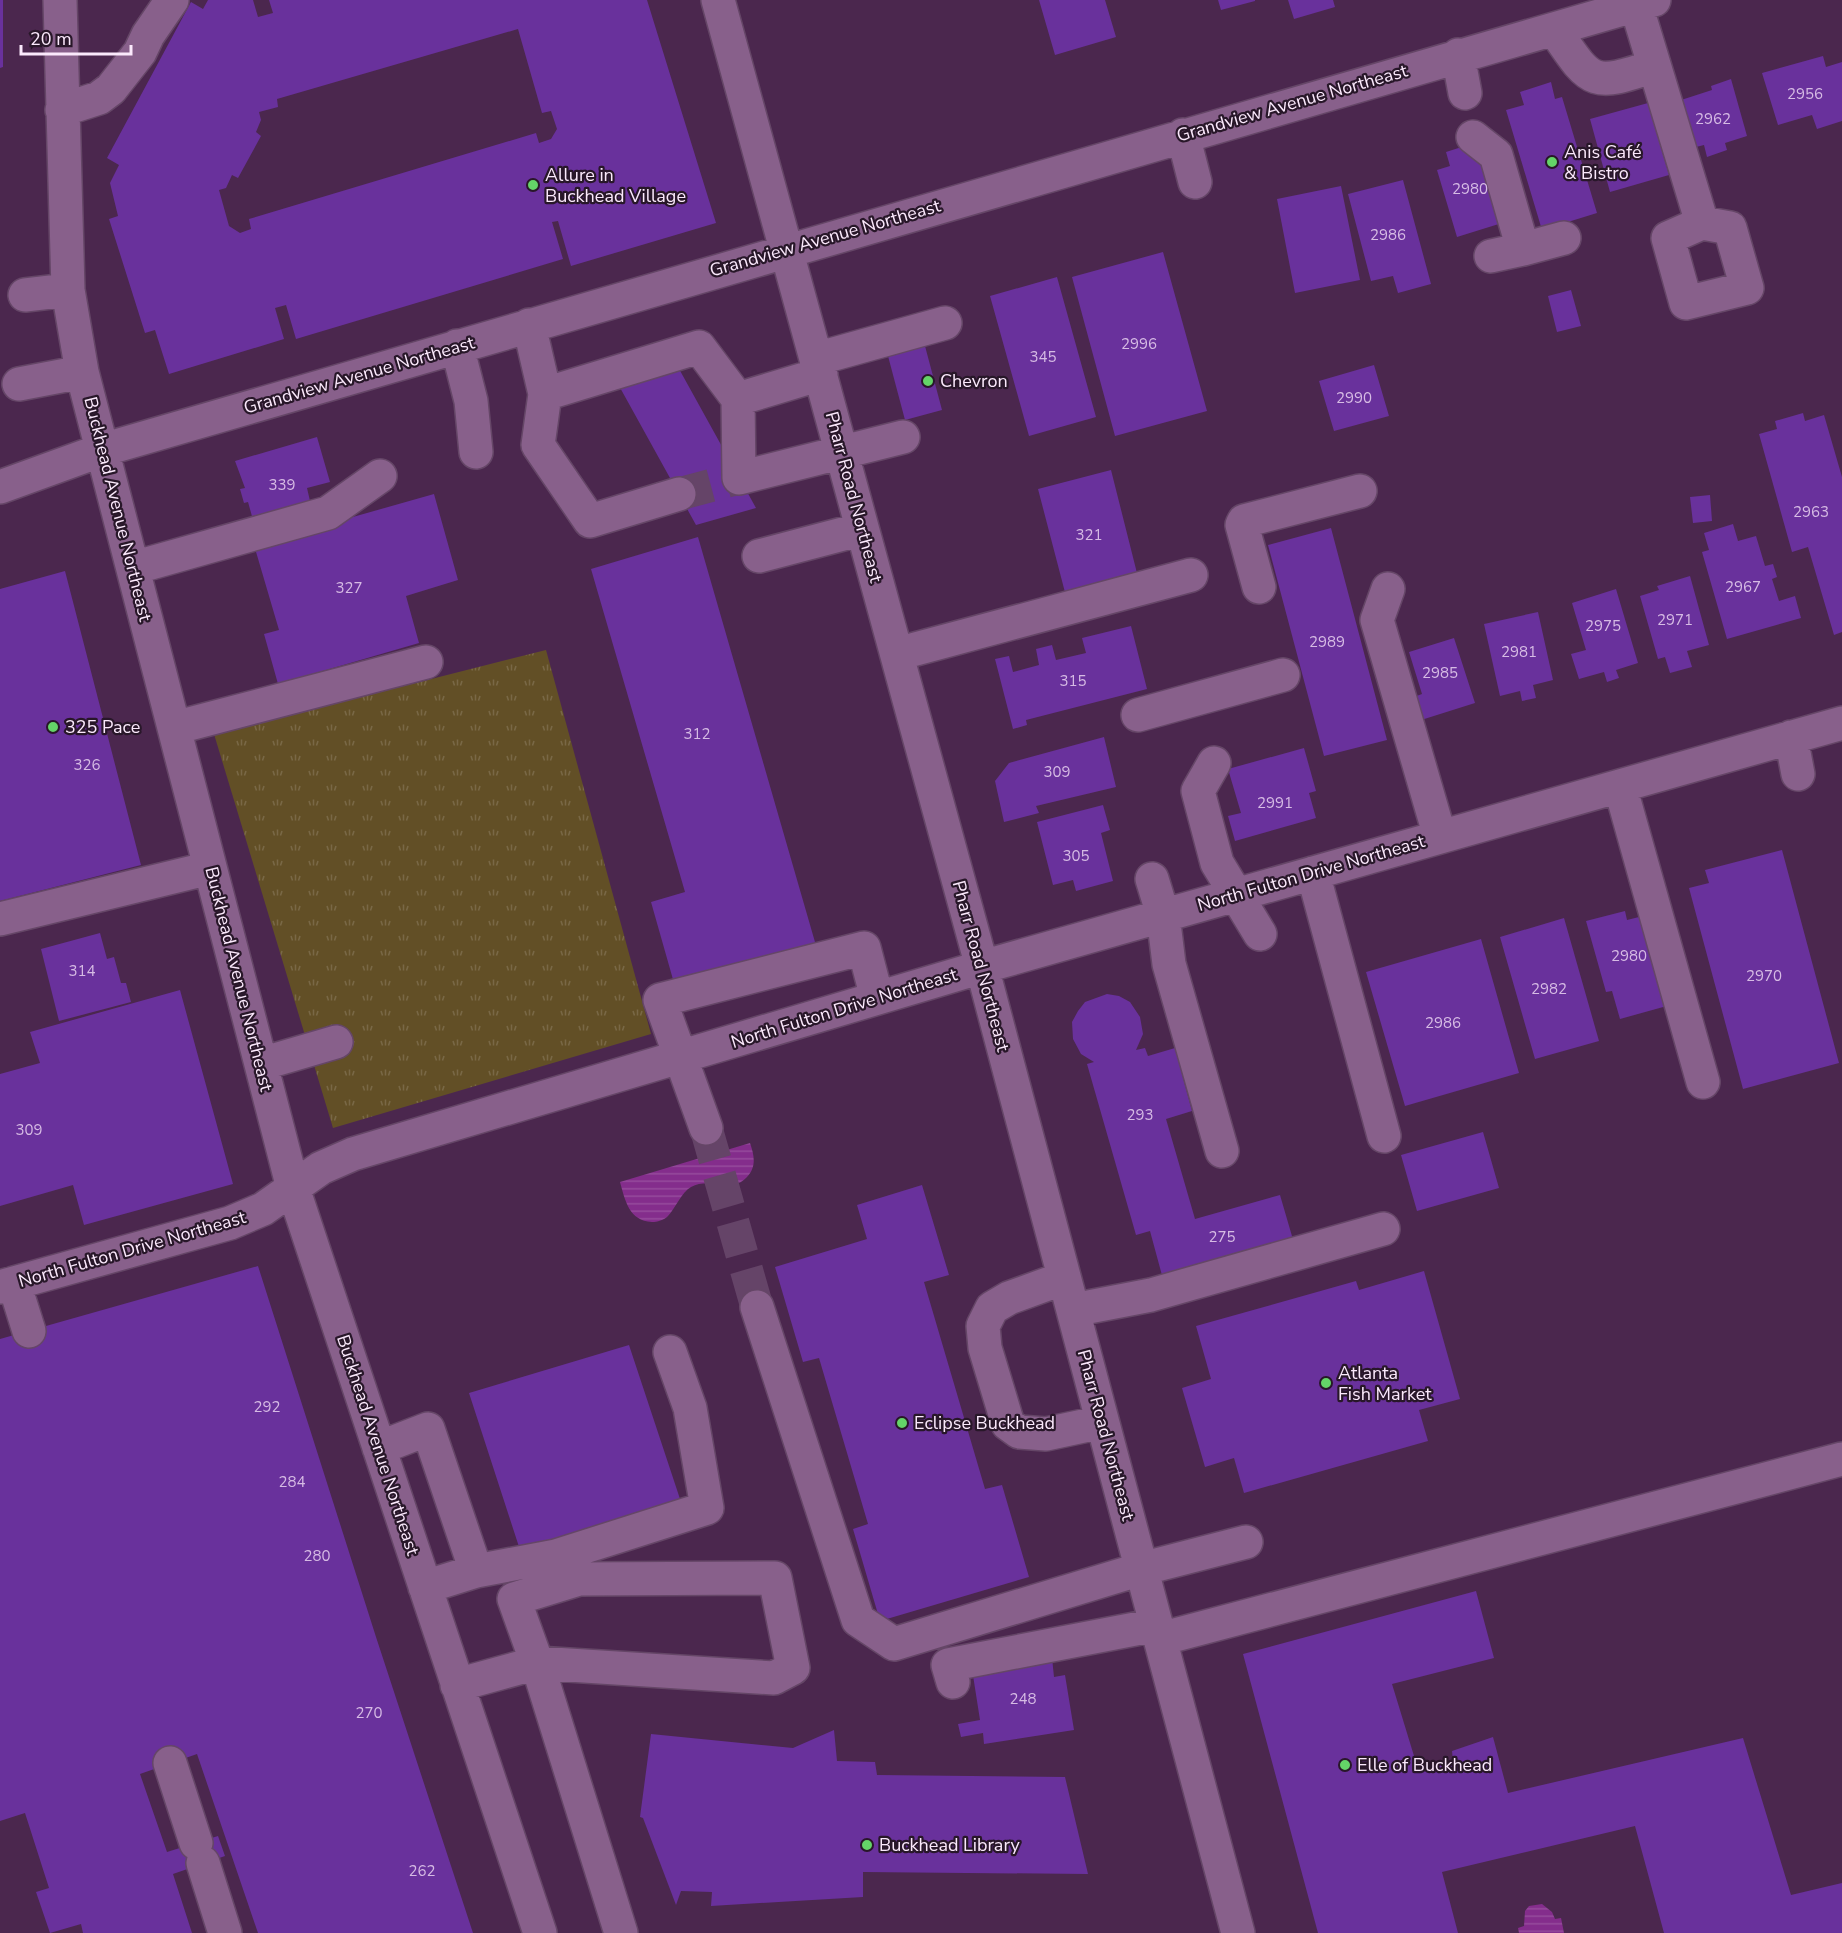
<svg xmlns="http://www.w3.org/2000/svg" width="1842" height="1933" viewBox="0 0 1842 1933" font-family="'Nunito Sans',sans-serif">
  <defs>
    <pattern id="park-tufts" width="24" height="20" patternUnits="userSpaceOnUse" patternTransform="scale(1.5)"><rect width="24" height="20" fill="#624f26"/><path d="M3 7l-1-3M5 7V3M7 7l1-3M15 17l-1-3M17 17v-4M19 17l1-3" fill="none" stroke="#796846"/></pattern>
    <pattern id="water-rules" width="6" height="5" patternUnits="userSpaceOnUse" patternTransform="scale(1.5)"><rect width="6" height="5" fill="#842d8c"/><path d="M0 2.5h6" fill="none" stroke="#964b9d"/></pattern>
  </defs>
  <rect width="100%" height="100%" fill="#4b274e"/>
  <path fill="url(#park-tufts)" d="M546 650 651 1034 333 1128 214 734Z"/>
  <path fill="url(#water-rules)" d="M750 1143C754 1155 757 1166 747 1177 732 1194 710 1176 691 1187 681 1193 676 1207 668 1216 664 1220 657 1222 652 1222 629 1221 625 1200 620 1182Z
    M1542 1904 1552 1912 1555 1919 1561 1918 1564 1933H1519L1518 1928 1524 1926 1525 1911 1529 1906Z"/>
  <path fill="#69319c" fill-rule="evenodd" d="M0 0H3V67L0 68Z
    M208 0H253L258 17 273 13 269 0H647L716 223 571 266 558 221 552 222 563 259 296 339 286 305 275 308 284 339 169 374 155 330 145 333 109 219 118 216 110 183 119 165 107 158 191 2 203 9ZM518 29 542 113 551 111 557 129 551 139 539 143 536 133 249 219 251 229 240 233 229 226 219 190 226 188 232 175 238 178 261 136 256 132 261 120 259 112 278 107 277 99Z
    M1039 0H1105L1116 37 1055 55Z
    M1218 0H1255V1L1221 10Z
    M1288 0H1333L1335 7 1294 19Z
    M1823 56 1826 67 1842 62V121L1817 129 1812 115 1778 125 1762 73Z
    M1731 79 1747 136 1725 143 1727 150 1707 157 1704 145 1692 148 1678 101 1712 90 1711 86Z
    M1551 82 1555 99 1562 97 1597 213 1542 230 1506 110 1524 105 1520 92Z
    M1648 103 1669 175 1610 192 1590 119Z
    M1471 144 1477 162 1489 159 1502 223 1457 237 1437 170 1450 166 1446 152Z
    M1403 180 1431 284 1398 293 1393 276 1371 281 1348 194Z
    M1341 186 1360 280 1295 293 1277 199Z
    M1163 252 1207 411 1115 436 1072 277Z
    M1057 277 1096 417 1029 436 990 296Z
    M1571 290 1581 326 1557 332 1548 296Z
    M925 346 942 410 905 420 888 356Z
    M1374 365 1389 416 1334 431 1319 381Z
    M678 367 756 508 696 525 618 384Z
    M1803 413 1805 421 1824 415 1842 477V632L1834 635 1808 547 1792 552 1759 434 1777 429 1775 421Z
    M317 437 330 482 307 488 310 501 255 527 248 502 244 503 240 489 245 488 235 461Z
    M1111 470 1139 581 1067 600 1038 489Z
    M434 494 458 580 406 596 419 643 278 684 264 634 279 630 254 545Z
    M1710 495 1712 521 1693 523 1690 497Z
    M1733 524 1738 541 1756 536 1765 566 1773 564 1777 577 1772 579 1779 601 1795 596 1801 618 1727 639 1702 552 1709 550 1704 533Z
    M1331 528 1387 740 1324 756 1268 545Z
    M698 537 817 949 674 983 651 902 685 892 591 569Z
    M65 571 141 865 0 901V589Z
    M1690 576 1709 645 1687 651 1692 667 1670 673 1665 657 1658 659 1640 596 1659 590 1657 586Z
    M1616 589 1638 663 1616 670 1619 678 1607 682 1604 672 1579 679 1571 654 1586 650 1572 603Z
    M1538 612 1553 680 1533 685 1536 698 1522 701 1520 691 1500 696 1484 624Z
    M1131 626 1147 689 1026 720 1027 725 1013 729 995 659 1009 656 1013 672 1039 665 1036 649 1052 645 1056 660 1086 653 1082 638Z
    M1454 638 1475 703 1418 721 1411 698 1422 694 1409 652Z
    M1104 737 1116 787 1036 806 1039 813 1004 822 995 781 1009 763Z
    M1304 748 1316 791 1309 793 1316 818 1235 841 1228 816 1241 813 1228 769Z
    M1103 805 1110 830 1101 833 1113 881 1076 891 1073 880 1053 885 1037 822Z
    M1782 850 1839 1063 1743 1089 1689 888 1709 883 1705 870Z
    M1625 911 1627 920 1651 914 1674 1004 1620 1019 1612 991 1606 992 1586 921Z
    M1564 918 1599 1041 1535 1059 1500 937Z
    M100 933 107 959 114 957 121 983H126L131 1002 59 1021 41 949Z
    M1481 939 1519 1073 1405 1106 1366 972Z
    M180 990 233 1184 84 1225 73 1185 0 1206V1074L40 1063 30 1032Z
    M1107 994 1119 996 1130 1002 1140 1017 1143 1034 1136 1050 1145 1048 1148 1056 1175 1048 1192 1111 1166 1119 1195 1219 1280 1195 1294 1243 1163 1279 1150 1231 1136 1235 1087 1064 1094 1062 1081 1054 1073 1039 1072 1022 1078 1011 1085 1002Z
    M1483 1132 1499 1188 1417 1211 1401 1155Z
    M922 1185 949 1275 924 1282 985 1489 1002 1485 1029 1577 880 1621 853 1529 868 1524 819 1358 803 1362 775 1267 867 1239 857 1205Z
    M258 1266 376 1637 473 1933H258L197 1754 140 1774 167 1852 218 1836 225 1856 173 1874 192 1933H83L81 1924 50 1933 36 1892 49 1888 25 1813 0 1821V1339Z
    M1424 1271 1460 1399 1419 1410 1428 1441 1244 1493 1234 1458 1205 1467 1182 1388 1211 1379 1196 1326 1356 1281 1359 1290Z
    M629 1345 682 1505 521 1553 469 1393Z
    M1476 1591 1494 1658 1392 1684 1418 1769 1453 1761 1452 1751 1493 1737 1508 1793 1743 1738 1791 1895 1842 1883V1933H1664L1635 1826 1442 1872 1458 1933H1318L1243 1654Z
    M1051 1648 1054 1677 1065 1675 1074 1730 984 1744 983 1733 961 1737 958 1724 980 1720 972 1669Z
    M834 1730 837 1761 875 1762 877 1775 1065 1777 1088 1874 863 1872V1897L711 1906 712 1892 681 1891 676 1905 643 1818 640 1817 651 1734 793 1748Z"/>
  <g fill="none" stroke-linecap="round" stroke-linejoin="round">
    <path stroke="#654468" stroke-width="33" stroke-dasharray="33 16" stroke-linecap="butt" d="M679 494 739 478
      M706 1128 757 1307"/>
    <defs>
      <path id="minor" d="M60 0 68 290 82 372 293 1188 540 1933
        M718 0 982 967 1238 1933
        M1636 5 1702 223
        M1554 29C1591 83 1590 88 1654 66
        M1458 55 1465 93
        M62 110 99 98 111 89 140 52 148 35 172 0
        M1183 135 1195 182
        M1473 137 1496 155 1523 249 1491 256
        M1702 223 1730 228 1747 288 1686 303 1668 238Z
        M1523 249 1564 238
        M25 295 68 290
        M529 325 545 394 538 445 590 521 679 494
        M457 346 471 401 476 452
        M816 359 945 323
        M19 384 82 372
        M545 394 699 347 738 399 821 374
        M738 399 739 478 903 437
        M0 487 102 450 1654 0
        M759 556 862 529
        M133 568 328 513 380 476
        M1259 587 1242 525 1244 521 1360 491
        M1388 589 1377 620 1440 837
        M897 654 1191 575
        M1138 715 1283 675
        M174 728 426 662
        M1791 737 1798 774
        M1214 763 1198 791 1217 863 1260 934
        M1620 786 1703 1082
        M1313 873 1384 1136
        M1152 879 1163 915 1169 964 1222 1151
        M0 919 210 868
        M261 1064 336 1042
        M706 1128 660 1000 864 948 877 998
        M1064 1278 1009 1298 992 1308 983 1326 985 1348 1008 1424 1019 1432 1046 1434 1102 1422
        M14 1283 29 1331
        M0 1287 230 1223 263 1209 321 1168 353 1154 982 967 1842 723
        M757 1307 858 1620 894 1644 1141 1569 1246 1542
        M1073 1310 1151 1295 1383 1229
        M379 1448 428 1429 476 1571
        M425 1587 476 1571 556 1556 707 1508 690 1408 670 1352
        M1160 1639 1842 1459
        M953 1682 948 1665 1156 1625
        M457 1685 537 1663 774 1678 793 1668 775 1578 579 1579 514 1599 537 1663 621 1933
        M170 1763 196 1843
        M203 1863 225 1933"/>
    </defs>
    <use href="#minor" stroke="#654667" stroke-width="36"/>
    <use href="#minor" stroke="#88608b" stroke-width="33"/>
  </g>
  <g fill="#64d468" stroke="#281729" stroke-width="2">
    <circle cx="1552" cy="162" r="6"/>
    <circle cx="533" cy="185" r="6"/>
    <circle cx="928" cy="381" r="6"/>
    <circle cx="53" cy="727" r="6"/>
    <circle cx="1326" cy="1383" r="6"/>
    <circle cx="902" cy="1423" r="6"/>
    <circle cx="1345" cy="1765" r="6"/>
    <circle cx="867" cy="1845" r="6"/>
  </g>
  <g text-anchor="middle" stroke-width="4.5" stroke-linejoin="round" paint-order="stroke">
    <g font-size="15" fill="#d6bbe4">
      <text x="1805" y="99">2956</text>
      <text x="1713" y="124">2962</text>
      <text x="1470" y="194">2980</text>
      <text x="1388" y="240">2986</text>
      <text x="1139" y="349">2996</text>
      <text x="1043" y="362">345</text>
      <text x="1354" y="403">2990</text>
      <text x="282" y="490">339</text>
      <text x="1811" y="517">2963</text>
      <text x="1089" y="540">321</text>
      <text x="1743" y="592">2967</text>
      <text x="349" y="593">327</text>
      <text x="1675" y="625">2971</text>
      <text x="1603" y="631">2975</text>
      <text x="1327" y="647">2989</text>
      <text x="1519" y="657">2981</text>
      <text x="1440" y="678">2985</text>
      <text x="1073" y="686">315</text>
      <text x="697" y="739">312</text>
      <text x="87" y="770">326</text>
      <text x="1057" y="777">309</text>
      <text x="1275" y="808">2991</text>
      <text x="1076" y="861">305</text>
      <text x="1629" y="961">2980</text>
      <text x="82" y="976">314</text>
      <text x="1764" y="981">2970</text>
      <text x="1549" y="994">2982</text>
      <text x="1443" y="1028">2986</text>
      <text x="1140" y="1120">293</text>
      <text x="29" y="1135">309</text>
      <text x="1222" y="1242">275</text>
      <text x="267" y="1412">292</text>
      <text x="292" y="1487">284</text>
      <text x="317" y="1561">280</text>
      <text x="1023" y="1704">248</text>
      <text x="369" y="1718">270</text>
      <text x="422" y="1876">262</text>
    </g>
    <g font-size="18" fill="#fbe9fc" stroke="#281729">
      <text transform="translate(1292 103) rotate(-16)" y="6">Grandview Avenue Northeast</text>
      <text transform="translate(825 238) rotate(-16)" y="6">Grandview Avenue Northeast</text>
      <text transform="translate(359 375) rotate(-16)" y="6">Grandview Avenue Northeast</text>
      <text transform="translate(854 497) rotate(75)" y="6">Pharr Road Northeast</text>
      <text transform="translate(118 509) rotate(76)" y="6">Buckhead Avenue Northeast</text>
      <text transform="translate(1311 873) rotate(-16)" y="6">North Fulton Drive Northeast</text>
      <text transform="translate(981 966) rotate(75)" y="6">Pharr Road Northeast</text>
      <text transform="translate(239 979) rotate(76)" y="6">Buckhead Avenue Northeast</text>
      <text transform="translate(844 1008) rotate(-17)" y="6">North Fulton Drive Northeast</text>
      <text transform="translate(132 1249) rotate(-16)" y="6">North Fulton Drive Northeast</text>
      <text transform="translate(1106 1435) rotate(75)" y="6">Pharr Road Northeast</text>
      <text transform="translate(378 1445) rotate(72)" y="6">Buckhead Avenue Northeast</text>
    </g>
    <g font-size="18" fill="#fbe9fc" stroke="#281729" text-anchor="start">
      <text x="1564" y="158">Anis Café<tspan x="1564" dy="21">&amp; Bistro</tspan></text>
      <text x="545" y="181">Allure in<tspan x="545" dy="21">Buckhead Village</tspan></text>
      <text x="940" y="387">Chevron</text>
      <text x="65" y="733">325 Pace</text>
      <text x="1338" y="1379">Atlanta<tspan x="1338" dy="21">Fish Market</tspan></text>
      <text x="914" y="1429">Eclipse Buckhead</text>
      <text x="1357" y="1771">Elle of Buckhead</text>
      <text x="879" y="1851">Buckhead Library</text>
    </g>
  </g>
  <path d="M21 45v9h110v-9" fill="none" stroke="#fbe9fc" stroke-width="3"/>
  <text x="30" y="45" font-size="18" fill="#fbe9fc" stroke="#281729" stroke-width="4.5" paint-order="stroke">20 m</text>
</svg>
